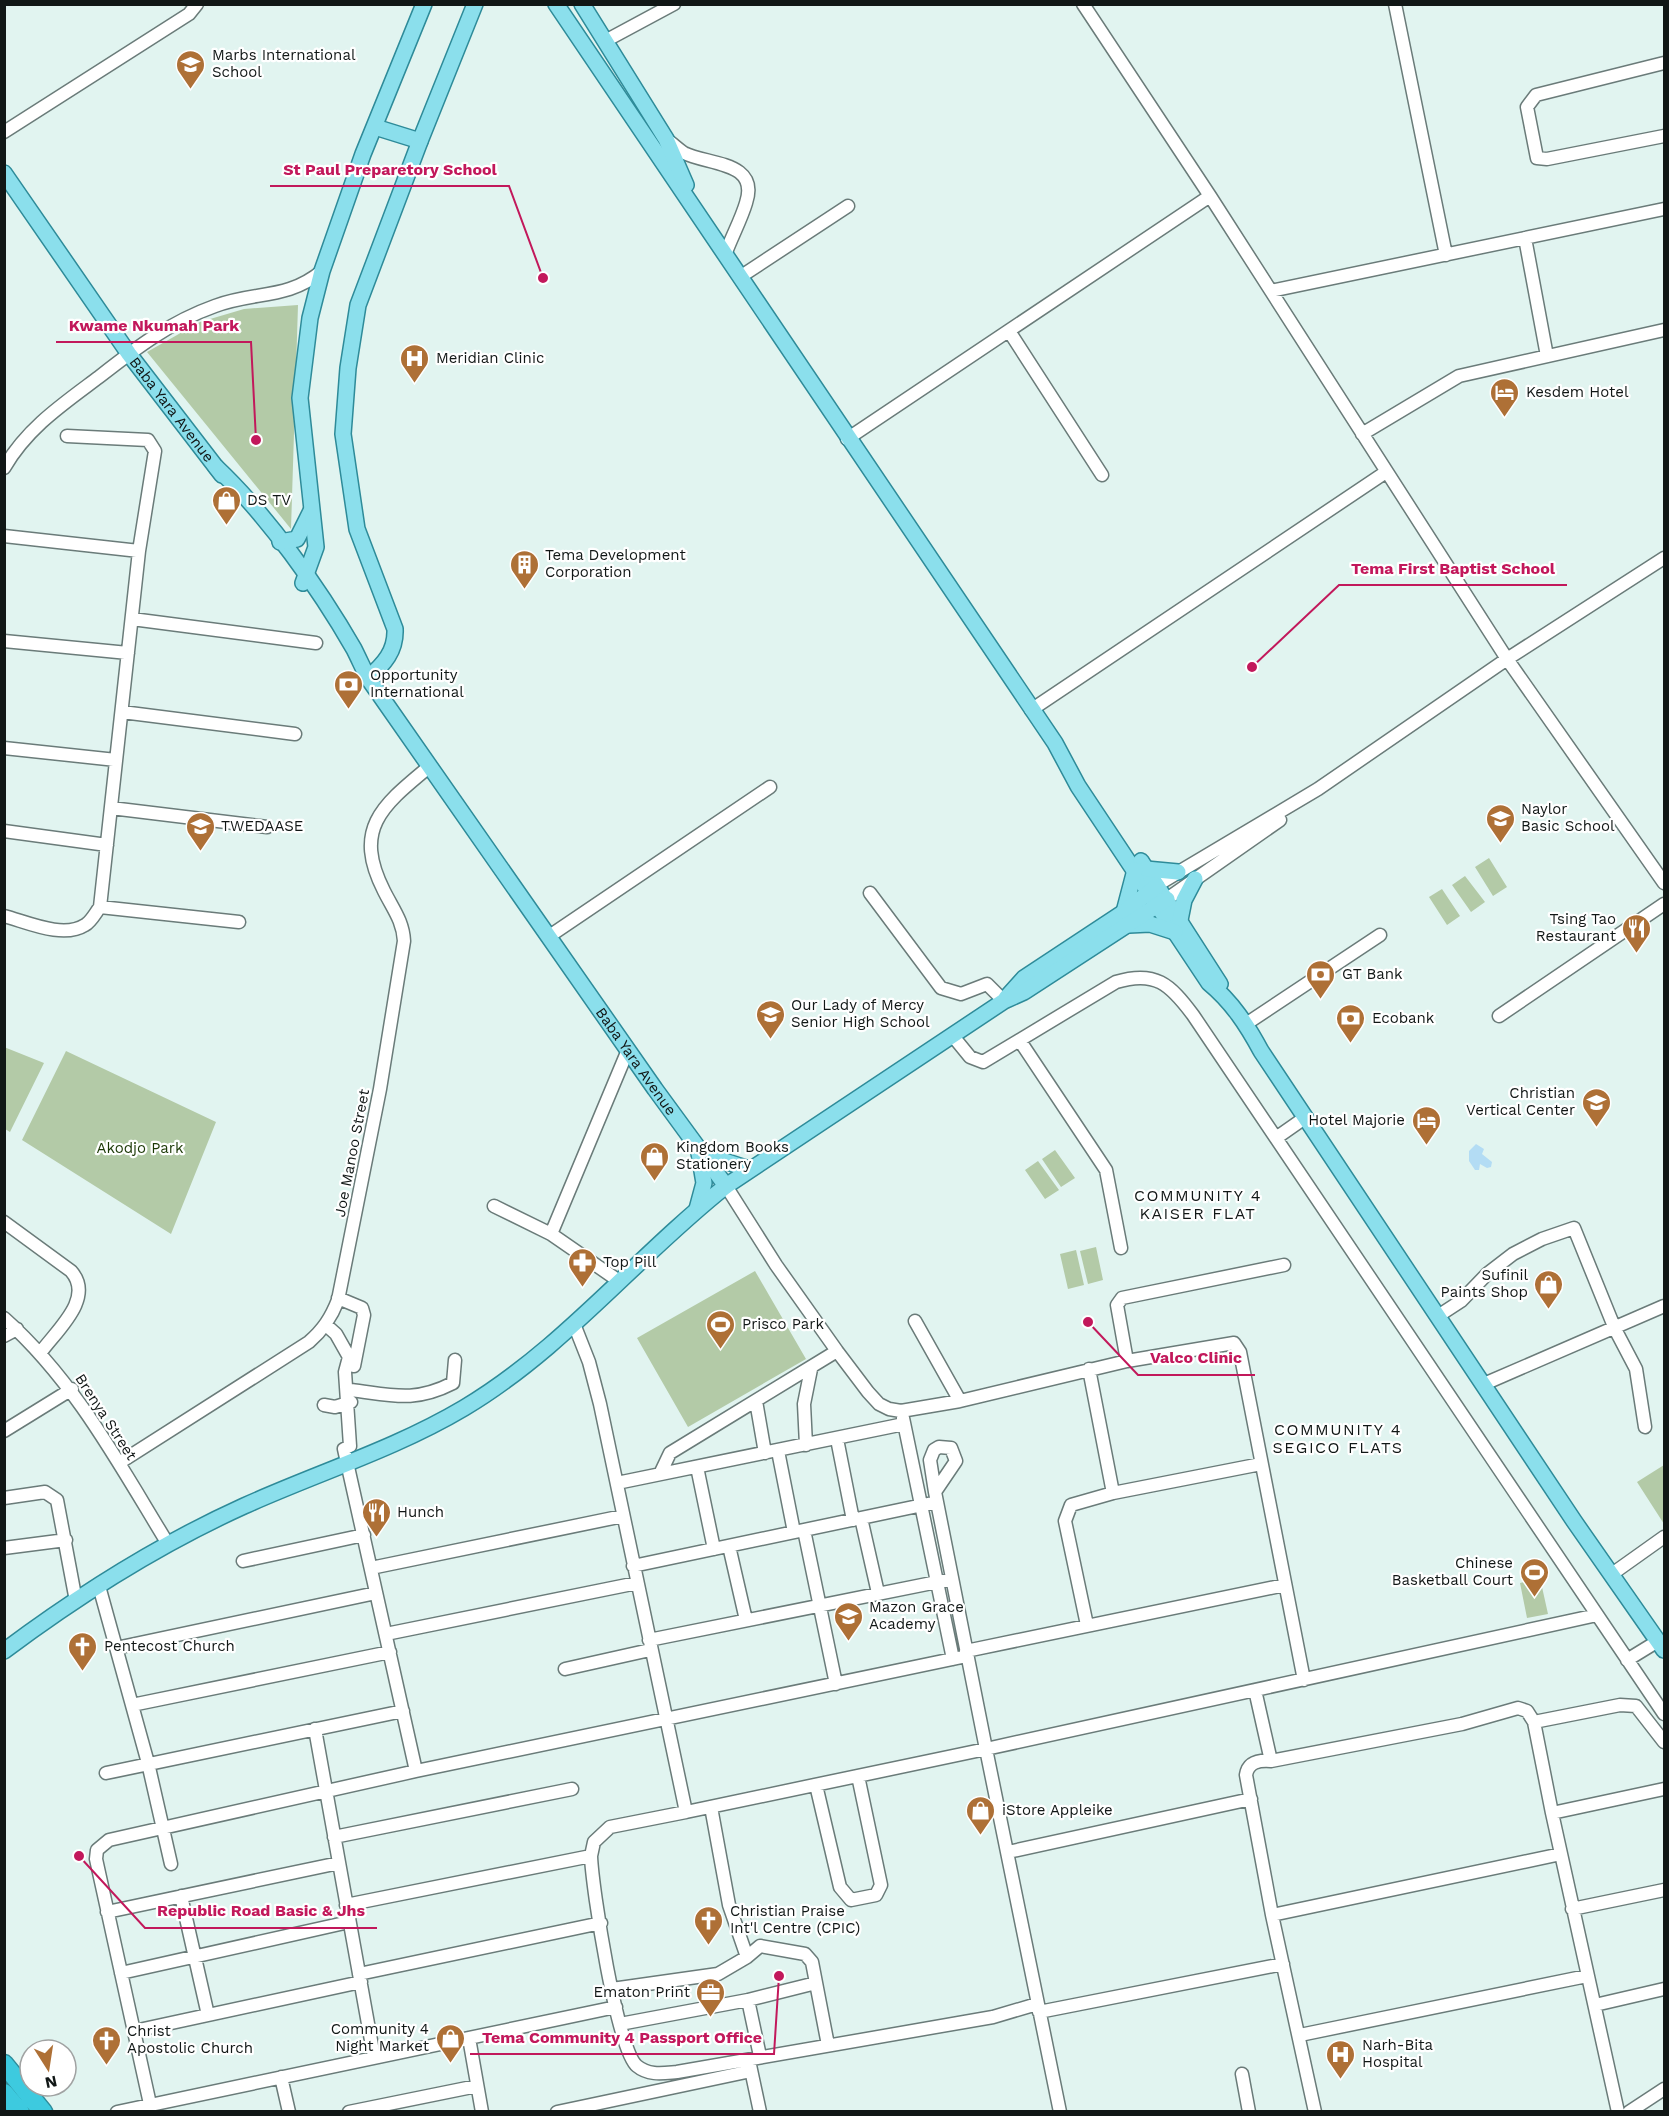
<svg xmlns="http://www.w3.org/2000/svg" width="1669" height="2116" viewBox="0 0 1669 2116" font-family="'Work Sans',sans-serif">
  <rect width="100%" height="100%" fill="#e1f4f0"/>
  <path fill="#b3caa7" d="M298 305 291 529 147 352 200 322 244 309Z
    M1489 858 1507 887 1493 896 1475 867Z
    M1465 876 1485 902 1471 912 1452 885Z
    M1442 889 1460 916 1447 925 1429 897Z
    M4 1047 44 1063 10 1132 5 1129Z
    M66 1051 216 1122 171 1234 22 1140Z
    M1055 1150 1075 1178 1061 1187 1042 1159Z
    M1038 1161 1059 1190 1045 1199 1025 1170Z
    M1096 1247 1103 1280 1088 1284 1080 1251Z
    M1076 1250 1084 1285 1068 1289 1060 1254Z
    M755 1271 806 1359 688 1427 637 1338Z
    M1664 1465V1524L1637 1482Z
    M1540 1578 1548 1614 1527 1618 1520 1583Z"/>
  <path fill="#b3dcf4" d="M1476 1144 1484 1149 1482 1154 1492 1162 1491 1167 1487 1168 1480 1164 1479 1170H1475L1469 1161V1151Z"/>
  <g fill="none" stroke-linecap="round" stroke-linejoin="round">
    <defs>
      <path id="minor" d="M1083 4 1210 196 1507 659 1664 883
        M1395 4 1446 255
        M607 40 674 4
        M1664 63 1536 95 1527 107 1537 158 1547 159 1664 136
        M4 132 189 14 197 4
        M666 139C672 143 678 149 684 153 708 165 760 161 746 203 741 220 731 238 725 255
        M1525 238 1547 356
        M740 277 848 206
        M1271 291 1664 209
        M1009 331 1102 475
        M1362 434 1459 376 1664 330
        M847 439 1210 196
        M4 468C27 428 63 404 99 377 136 348 170 322 215 306 255 291 287 300 322 271
        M4 536 139 551
        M132 619 316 643
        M4 641 128 653
        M1031 710 1386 472
        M122 712 295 734
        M4 748 116 760
        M111 808 267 827
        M4 831 107 845
        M1157 885 1318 789 1507 659 1664 558
        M870 893 941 988 961 994 987 984 1004 1001
        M1167 899 1280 820
        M100 907 239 922
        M4 916C27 922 63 939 85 925 91 922 96 912 100 907L139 551 155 451 148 440 67 436
        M548 937 770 787
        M1499 1016 1664 904
        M1246 1024 1380 935
        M952 1035 970 1057 983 1062 1116 982C1155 970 1170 984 1193 1015L1664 1714
        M1020 1041 1106 1170 1121 1248
        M1276 1138 1306 1117
        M726 1186 776 1265 837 1351 868 1392 879 1404 889 1409 901 1411 960 1401 1127 1361 1234 1343 1240 1352 1304 1680
        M494 1206 551 1234 628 1050
        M4 1222 71 1271C95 1298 57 1330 41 1352
        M551 1234 619 1281
        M338 1298 362 1308 364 1315 354 1366
        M1438 1316 1461 1301 1487 1274 1513 1254 1542 1239 1574 1228 1615 1329 1636 1369 1645 1427
        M4 1318C75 1381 119 1464 168 1544
        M915 1321 960 1401
        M574 1324 589 1362 600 1404 686 1812 986 1749 1060 2112
        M326 1325 336 1334 349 1357 345 1372 350 1446 344 1449 416 1771
        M4 1336 17 1329
        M1127 1361 1117 1305 1122 1298 1284 1265
        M1089 1369 1113 1493
        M1484 1384 1664 1306
        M351 1390C392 1395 414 1403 453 1383L455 1360
        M756 1401 765 1453
        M324 1405 335 1407 351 1402
        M903 1418 953 1659
        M4 1431 72 1389
        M837 1439 853 1520
        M806 1445 804 1404 811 1369
        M778 1451 794 1532
        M119 1463 309 1342C323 1330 331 1318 338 1300L380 1089 404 941C403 921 393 909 384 891 352 828 383 805 430 766
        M697 1467 714 1549
        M660 1474 670 1453 837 1351
        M617 1483 904 1424
        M935 1492 956 1461 951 1448 939 1447 934 1450 930 1460 935 1492 986 1749 1597 1615
        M4 1498 45 1492 57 1500 76 1601
        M861 1518 878 1593
        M804 1530 836 1684
        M729 1546 746 1620
        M4 1548 66 1540
        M243 1561 364 1535
        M633 1566 937 1502
        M371 1568 623 1516
        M1612 1574 1664 1537
        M99 1586 148 1763 171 1864
        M1087 1625 1065 1521 1071 1505 1113 1493 1261 1464
        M386 1634 637 1583
        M649 1640 952 1579
        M116 1648 376 1593
        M966 1651 1285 1585
        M1627 1660 1658 1641
        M565 1669 650 1650
        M1255 1690 1271 1761
        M132 1705 390 1652
        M1534 1722 1620 1705 1636 1706 1664 1742
        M315 1729 374 2057
        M106 1773 403 1711
        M816 1785 840 1887 851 1900 876 1895 881 1885 858 1776
        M711 1807 729 1905 747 1957
        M686 1812 610 1827 594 1842 591 1856C592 1887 617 2050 637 2066 649 2076 664 2073 677 2072L993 2017 1037 2004
        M1552 1813 1618 2112
        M334 1837 572 1789
        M1008 1852 1251 1799
        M181 1896 208 2015
        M346 1905 591 1856
        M1572 1909 1664 1890
        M107 1912 339 1863
        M1272 1915 1561 1854
        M121 1973 349 1922
        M359 1974 601 1923
        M612 1989 718 1974 747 1957 760 1946 805 1954 812 1962 828 2045
        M748 2000 816 1983
        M1595 2005 1664 1989
        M1039 2012 1283 1964
        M620 2024 748 2000 760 2056
        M134 2031 361 1982
        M1300 2035 1587 1976
        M469 2038 482 2112
        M750 2065 760 2112
        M1242 2074 1249 2112
        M281 2077 289 2112
        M150 2104 96 1859 97 1850 109 1840 416 1771 967 1656
        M117 2112 616 2007
        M349 2112 477 2086
        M557 2112 751 2071
        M1315 2112 1272 1915 1246 1775C1248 1762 1259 1760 1271 1761L1462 1724 1518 1708 1527 1711 1534 1722 1552 1813 1664 1789
        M1629 2112 1664 2089"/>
      <g id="major">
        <path d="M556 4 1055 743 1078 786 1209 983C1232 1002 1247 1025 1261 1051L1574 1521 1664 1650"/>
        <path d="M582 4 666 139 686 185"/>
        <path d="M375 127 420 141"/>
        <path id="s1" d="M4 173 129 354 222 475"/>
        <path id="s2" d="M216 467C267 515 319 588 354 649 359 659 363 668 368 678L655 1089 726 1186"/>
        <path d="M280 542 297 539 311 511"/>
        <path d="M303 583 316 547 300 398 310 318 322 271 363 154 424 4"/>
        <path d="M368 678C384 664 396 651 395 629L357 529 343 434 348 368 358 305 420 141 475 4"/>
        <path d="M1141 861 1220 984"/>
        <path d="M1146 869 1178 872"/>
        <path d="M1124 912 1135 870"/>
        <path d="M1180 920 1184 900 1195 879"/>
        <path d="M1129 925 1150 924 1175 932"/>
        <path d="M1006 998 1024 978 1124 912 1157 886"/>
        <path d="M702 1150 721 1160 749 1169"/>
        <path d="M697 1209 704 1183 699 1153"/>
        <path d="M4 1651C79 1595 160 1544 244 1506 317 1473 395 1449 464 1408 563 1349 636 1257 726 1186L1004 1001 1024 992 1167 899"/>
      </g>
      <path id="highway" d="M4 2064 43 2112
        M4 2093 20 2112"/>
    </defs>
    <use href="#minor" stroke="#6a7b79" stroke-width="15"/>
    <use href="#major" stroke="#2e8b99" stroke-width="18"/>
    <use href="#highway" stroke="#2e8b99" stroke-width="21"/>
    <use href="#minor" stroke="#fff" stroke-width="12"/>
    <use href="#major" stroke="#8bdfec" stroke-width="15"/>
    <use href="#highway" stroke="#3dcadf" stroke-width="18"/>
  </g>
  <defs>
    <symbol id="school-pin" viewBox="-11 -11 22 30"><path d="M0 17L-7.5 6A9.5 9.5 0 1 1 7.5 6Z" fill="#ae7036" stroke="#fff"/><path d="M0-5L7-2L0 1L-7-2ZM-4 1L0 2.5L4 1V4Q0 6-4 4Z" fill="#fff"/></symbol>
    <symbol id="hospital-pin" viewBox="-11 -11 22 30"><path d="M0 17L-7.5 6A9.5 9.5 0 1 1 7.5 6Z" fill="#ae7036" stroke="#fff"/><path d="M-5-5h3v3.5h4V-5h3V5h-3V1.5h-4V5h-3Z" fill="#fff"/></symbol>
    <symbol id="hotel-pin" viewBox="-11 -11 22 30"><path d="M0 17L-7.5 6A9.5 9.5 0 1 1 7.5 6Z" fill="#ae7036" stroke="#fff"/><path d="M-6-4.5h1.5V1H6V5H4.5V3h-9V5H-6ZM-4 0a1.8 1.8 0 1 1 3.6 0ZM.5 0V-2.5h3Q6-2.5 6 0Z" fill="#fff"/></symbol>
    <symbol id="shop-pin" viewBox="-11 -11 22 30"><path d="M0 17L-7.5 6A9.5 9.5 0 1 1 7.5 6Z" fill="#ae7036" stroke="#fff"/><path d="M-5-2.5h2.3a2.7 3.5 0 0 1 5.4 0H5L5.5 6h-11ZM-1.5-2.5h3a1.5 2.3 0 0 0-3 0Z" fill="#fff"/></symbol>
    <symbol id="building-pin" viewBox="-11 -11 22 30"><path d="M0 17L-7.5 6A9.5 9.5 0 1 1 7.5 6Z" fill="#ae7036" stroke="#fff"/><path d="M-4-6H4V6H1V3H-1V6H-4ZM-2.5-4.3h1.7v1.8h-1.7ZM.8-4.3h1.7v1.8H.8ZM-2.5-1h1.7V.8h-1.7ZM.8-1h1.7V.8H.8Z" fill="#fff"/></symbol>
    <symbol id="bank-pin" viewBox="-11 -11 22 30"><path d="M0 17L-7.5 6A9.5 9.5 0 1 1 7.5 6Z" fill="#ae7036" stroke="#fff"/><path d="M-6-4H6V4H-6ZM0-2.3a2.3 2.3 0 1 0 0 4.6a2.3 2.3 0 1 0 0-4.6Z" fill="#fff"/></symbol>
    <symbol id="restaurant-pin" viewBox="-11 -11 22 30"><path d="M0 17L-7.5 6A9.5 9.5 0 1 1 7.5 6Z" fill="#ae7036" stroke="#fff"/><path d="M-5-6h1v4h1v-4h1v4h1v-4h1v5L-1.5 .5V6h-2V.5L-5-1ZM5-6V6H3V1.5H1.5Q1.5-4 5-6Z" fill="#fff"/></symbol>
    <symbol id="pharmacy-pin" viewBox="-11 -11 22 30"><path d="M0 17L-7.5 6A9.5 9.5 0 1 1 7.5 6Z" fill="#ae7036" stroke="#fff"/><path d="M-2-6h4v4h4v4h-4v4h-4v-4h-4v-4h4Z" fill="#fff"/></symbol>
    <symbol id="stadium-pin" viewBox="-11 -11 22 30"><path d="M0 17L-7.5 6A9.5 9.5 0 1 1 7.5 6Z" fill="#ae7036" stroke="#fff"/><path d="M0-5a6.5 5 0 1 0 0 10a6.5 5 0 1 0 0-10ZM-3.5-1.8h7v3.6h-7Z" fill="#fff"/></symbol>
    <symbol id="church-pin" viewBox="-11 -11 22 30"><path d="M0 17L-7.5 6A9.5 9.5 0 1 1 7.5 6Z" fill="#ae7036" stroke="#fff"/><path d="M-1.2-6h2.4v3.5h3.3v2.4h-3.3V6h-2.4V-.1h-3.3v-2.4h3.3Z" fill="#fff"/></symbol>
    <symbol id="office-pin" viewBox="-11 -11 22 30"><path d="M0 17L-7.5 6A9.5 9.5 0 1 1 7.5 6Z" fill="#ae7036" stroke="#fff"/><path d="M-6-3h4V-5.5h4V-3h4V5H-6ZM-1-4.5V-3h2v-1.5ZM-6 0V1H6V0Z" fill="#fff"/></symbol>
  </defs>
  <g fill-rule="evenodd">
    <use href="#school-pin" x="174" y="48" width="33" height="45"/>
    <use href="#hospital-pin" x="398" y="342" width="33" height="45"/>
    <use href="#hotel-pin" x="1488" y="376" width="33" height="45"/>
    <use href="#shop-pin" x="210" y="484" width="33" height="45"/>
    <use href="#building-pin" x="508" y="548" width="33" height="45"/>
    <use href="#bank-pin" x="332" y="668" width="33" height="45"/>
    <use href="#school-pin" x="1484" y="802" width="33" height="45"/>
    <use href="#school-pin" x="184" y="810" width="33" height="45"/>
    <use href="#restaurant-pin" x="1620" y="912" width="33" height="45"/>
    <use href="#bank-pin" x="1304" y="958" width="33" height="45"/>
    <use href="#school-pin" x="754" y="998" width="33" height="45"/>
    <use href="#bank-pin" x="1334" y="1002" width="33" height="45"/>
    <use href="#school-pin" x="1580" y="1086" width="33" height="45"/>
    <use href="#hotel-pin" x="1410" y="1104" width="33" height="45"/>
    <use href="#shop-pin" x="638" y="1140" width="33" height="45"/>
    <use href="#pharmacy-pin" x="566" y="1246" width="33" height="45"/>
    <use href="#shop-pin" x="1532" y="1268" width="33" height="45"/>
    <use href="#stadium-pin" x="704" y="1308" width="33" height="45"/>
    <use href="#restaurant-pin" x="360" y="1496" width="33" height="45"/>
    <use href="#stadium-pin" x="1518" y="1556" width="33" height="45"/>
    <use href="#school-pin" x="832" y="1600" width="33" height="45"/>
    <use href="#church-pin" x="66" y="1630" width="33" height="45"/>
    <use href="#shop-pin" x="964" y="1794" width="33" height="45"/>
    <use href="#church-pin" x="692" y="1904" width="33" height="45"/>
    <use href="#office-pin" x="694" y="1976" width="33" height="45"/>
    <use href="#shop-pin" x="434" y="2022" width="33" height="45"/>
    <use href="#church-pin" x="90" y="2024" width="33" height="45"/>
    <use href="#hospital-pin" x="1324" y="2038" width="33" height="45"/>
  </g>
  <g text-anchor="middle" stroke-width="4.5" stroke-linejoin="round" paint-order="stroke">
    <g font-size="15" fill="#111716" stroke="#fff" text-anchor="start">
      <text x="212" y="60">Marbs International<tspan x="212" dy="17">School</tspan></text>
      <text x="436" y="363">Meridian Clinic</text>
      <text x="1526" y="397">Kesdem Hotel</text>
      <text x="247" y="505">DS TV</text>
      <text x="545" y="560">Tema Development<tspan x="545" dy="17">Corporation</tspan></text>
      <text x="370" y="680">Opportunity<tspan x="370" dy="17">International</tspan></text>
      <text x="1521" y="814">Naylor<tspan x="1521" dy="17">Basic School</tspan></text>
      <text x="221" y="831">TWEDAASE</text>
      <text x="1616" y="924" text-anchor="end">Tsing Tao<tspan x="1616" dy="17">Restaurant</tspan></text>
      <text x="1342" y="979">GT Bank</text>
      <text x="791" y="1010">Our Lady of Mercy<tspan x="791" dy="17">Senior High School</tspan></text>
      <text x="1372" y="1023">Ecobank</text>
      <text x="1575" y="1098" text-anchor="end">Christian<tspan x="1575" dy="17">Vertical Center</tspan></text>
      <text x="1405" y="1125" text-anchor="end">Hotel Majorie</text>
      <text x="676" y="1152">Kingdom Books<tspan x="676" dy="17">Stationery</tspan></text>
      <text x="603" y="1267">Top Pill</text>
      <text x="1528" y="1280" text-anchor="end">Sufinil<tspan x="1528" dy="17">Paints Shop</tspan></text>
      <text x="742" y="1329">Prisco Park</text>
      <text x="397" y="1517">Hunch</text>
      <text x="1513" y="1568" text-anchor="end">Chinese<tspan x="1513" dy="17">Basketball Court</tspan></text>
      <text x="869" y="1612">Mazon Grace<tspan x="869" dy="17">Academy</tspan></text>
      <text x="104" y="1651">Pentecost Church</text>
      <text x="1002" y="1815">iStore Appleike</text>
      <text x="730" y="1916">Christian Praise<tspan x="730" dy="17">Int'l Centre (CPIC)</tspan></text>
      <text x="690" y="1997" text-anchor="end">Ematon Print</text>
      <text x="429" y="2034" text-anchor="end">Community 4<tspan x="429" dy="17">Night Market</tspan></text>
      <text x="127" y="2036">Christ<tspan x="127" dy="17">Apostolic Church</tspan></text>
      <text x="1362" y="2050">Narh-Bita<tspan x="1362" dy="17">Hospital</tspan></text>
    </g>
    <g font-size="15" fill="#111716" stroke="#fff">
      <text dy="5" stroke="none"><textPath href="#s1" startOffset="290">Baba Yara Avenue</textPath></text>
      <text dy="5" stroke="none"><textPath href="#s2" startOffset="729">Baba Yara Avenue</textPath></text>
      <text transform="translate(352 1153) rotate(-79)" y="5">Joe Manoo Street</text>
      <text transform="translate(106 1417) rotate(57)" y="5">Brenya Street</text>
    </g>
    <g font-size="15" fill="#1b3805" stroke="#fff">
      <text x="140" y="1153">Akodjo Park</text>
    </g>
    <g font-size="16" letter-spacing="1.5" fill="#111716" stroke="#fff">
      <text x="1198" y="1201">COMMUNITY 4<tspan x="1198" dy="18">KAISER FLAT</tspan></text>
      <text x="1338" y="1435">COMMUNITY 4<tspan x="1338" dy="18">SEGICO FLATS</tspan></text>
    </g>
  </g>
  <path fill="none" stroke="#c2185b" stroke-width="2" d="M543 278L509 186H270M256 440L251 342H56M1252 667L1339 585H1567M1088 1322L1138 1375H1255M79 1856L145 1928H377M779 1976L774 2054H470"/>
  <g fill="#c2185b" stroke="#fff" stroke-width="2">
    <circle cx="543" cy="278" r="6"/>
    <circle cx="256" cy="440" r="6"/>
    <circle cx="1252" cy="667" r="6"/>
    <circle cx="1088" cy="1322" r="6"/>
    <circle cx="79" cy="1856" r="6"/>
    <circle cx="779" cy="1976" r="6"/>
  </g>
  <g font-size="16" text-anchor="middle" font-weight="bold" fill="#c2185b" stroke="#fff" stroke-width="4.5" stroke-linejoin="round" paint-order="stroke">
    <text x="390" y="175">St Paul Preparetory School</text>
    <text x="154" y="331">Kwame Nkumah Park</text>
    <text x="1453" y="574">Tema First Baptist School</text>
    <text x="1196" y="1363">Valco Clinic</text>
    <text x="261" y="1916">Republic Road Basic &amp; Jhs</text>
    <text x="622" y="2043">Tema Community 4 Passport Office</text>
  </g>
  <rect width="1669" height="2116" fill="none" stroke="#111716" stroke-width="12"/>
  <g transform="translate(48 2068) rotate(168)"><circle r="28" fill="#ffffff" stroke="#a0a2a2" stroke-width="1.5"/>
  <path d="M0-4.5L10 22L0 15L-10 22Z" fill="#ae7036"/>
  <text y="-9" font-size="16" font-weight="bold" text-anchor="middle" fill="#111716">N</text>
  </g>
</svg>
